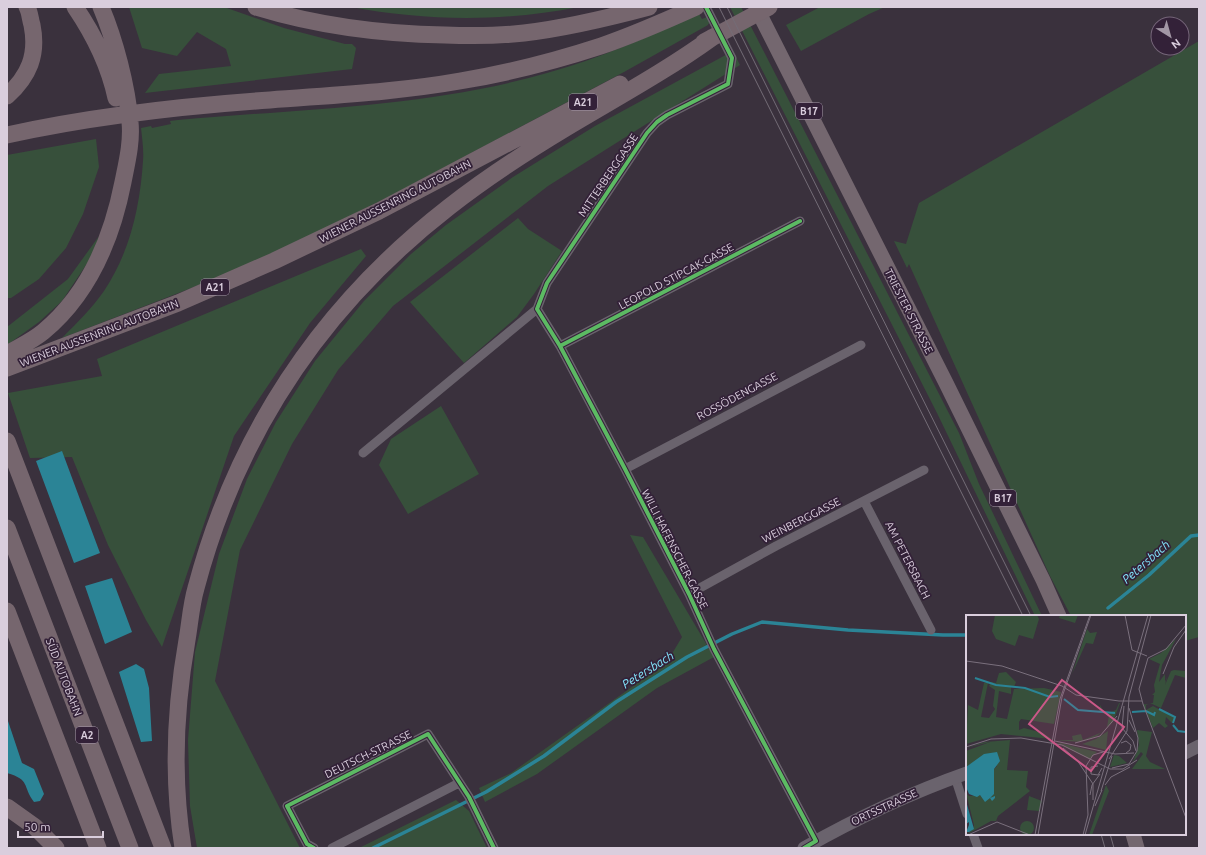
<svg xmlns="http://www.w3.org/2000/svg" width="1206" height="855" viewBox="0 0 1206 855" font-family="Ubuntu,sans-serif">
  <rect width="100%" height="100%" fill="#3a313d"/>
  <path fill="#37503b" d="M129 7H224L284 28 345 44H352L356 48 352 69 145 93 159 74 231 66 226 49 197 32 177 56 142 48Z
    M351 7H579C504 22 425 21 351 7Z
    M730 7H741L959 433 979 484 1042 616H1035L937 413Z
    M820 7H885L869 14 801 51 786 25Z
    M699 14 702 19 707 17 710 23 708 24V25L624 72 494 141 388 197 299 241 225 275 62 338C77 323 92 308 104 291 130 252 140 207 143 161 144 150 142 138 141 128L151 126 152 128 171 124 170 121 178 120C299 109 430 107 547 73 599 59 649 36 699 14Z
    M1199 41V637L1185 641V616H1071L1050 576 909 264 907 268 894 241 906 244 919 203Z
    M733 51 740 65 548 186 393 306 338 370 292 444 240 550 215 681 300 848H197L190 806 188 740 195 652 219 554 247 479 276 422 315 361 364 301 411 254 446 225 513 177 595 126Z
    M96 139 99 167 83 214 66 248 39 279 11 298H7V155Z
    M518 218 528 229 562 251 534 294 517 317 464 363 410 302Z
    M99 236 90 259 62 301 39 322 7 345V327L68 279Z
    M361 249 366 256 310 323 234 436 162 647 146 620 108 545 72 457 30 458 8 393 102 376 97 359Z
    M441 406 479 474 408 514 379 465 391 439Z
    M630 535 643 537 714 657 657 688 537 774 485 802 479 788 511 773 667 662 682 637Z
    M456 800 469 811 487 848H359Z"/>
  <path fill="#2b8496" d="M62 451 100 553 74 563 36 461Z
    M112 578 132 632 105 644 85 586Z
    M136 664 144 669 149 688 152 741 141 742 119 672Z
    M7 718 22 763 34 769 44 794 40 801 34 802C22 786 31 780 7 773Z"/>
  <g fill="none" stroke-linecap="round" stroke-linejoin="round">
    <path stroke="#2b8496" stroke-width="3.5" d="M1108 608 1149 575 1191 536 1199 535
      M373 848 486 792 544 756 616 702 687 657 732 634 762 622 848 630 943 635H967"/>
    <path stroke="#6a636d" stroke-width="9" d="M537 309 560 346 625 469 689 594 714 649 816 841
      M560 346 800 221
      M363 453 537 309 547 283 647 133 657 122 667 115 728 84 732 58 706 7
      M625 469 861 345
      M864 501 931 630
      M689 594 776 546 924 470
      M955 777 967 814
      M973 834 978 848
      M314 848 307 844 287 806 428 734 469 797 494 848
      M332 848 459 783"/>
    <path stroke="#6a636d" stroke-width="13" d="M1185 753 1199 746
      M804 848C857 818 910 793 967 773"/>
    <path stroke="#74676f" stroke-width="15" d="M756 7 946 383 1043 580 1059 616
      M1133 834 1137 848"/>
    <path stroke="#76666e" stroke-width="17" d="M75 7C94 35 109 65 116 98
      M256 7C318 26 380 34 445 35 471 36 498 36 524 33 566 28 608 18 649 7
      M704 42 769 7
      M7 96C29 76 38 55 32 25 30 19 30 12 27 7
      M7 135C93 116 182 106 270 100 333 95 398 92 460 81 508 73 555 61 601 46 633 35 665 21 696 7
      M7 354C19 347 32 341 43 332 89 294 112 238 123 182 127 162 132 142 130 122 127 86 115 40 101 7
      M7 368 178 303 274 261 379 211 620 84
      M7 441 163 848
      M7 528 130 848
      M7 611 98 848
      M7 807 35 827 56 848
      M183 848C172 779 175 708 187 640 190 623 191 605 196 588 237 433 323 305 449 207 486 178 526 152 566 128 616 98 666 71 713 37"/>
    <path stroke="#746d77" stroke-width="1" d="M719 7 1023 616
      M727 7 1031 616
      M1101 834 1105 848
      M1110 834 1114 848"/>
    <defs>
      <path id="cycleway" d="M706 7 732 58 728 84 667 115 657 122 647 133 547 283 537 309 560 346 625 469 689 594 714 649 816 841 804 848
        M560 346 800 221
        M314 848 307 844 287 806 428 734 469 797 494 848"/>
    </defs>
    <use href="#cycleway" stroke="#332138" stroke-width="6"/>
    <use href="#cycleway" stroke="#5cba63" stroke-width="4"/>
  </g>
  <g text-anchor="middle" stroke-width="3.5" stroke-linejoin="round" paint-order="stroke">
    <g fill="#332138" stroke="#a89aac" stroke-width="1">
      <rect x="569" y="94" width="28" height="16" rx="3"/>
      <rect x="796" y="103" width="26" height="16" rx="3"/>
      <rect x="201" y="279" width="28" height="16" rx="3"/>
      <rect x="990" y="490" width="26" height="16" rx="3"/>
      <rect x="76" y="727" width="22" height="16" rx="3"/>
    </g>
    <g font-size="10" font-weight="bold" fill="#dacedd">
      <text x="583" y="106">A21</text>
      <text x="809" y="115">B17</text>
      <text x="215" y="291">A21</text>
      <text x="1003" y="502">B17</text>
      <text x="87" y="739">A2</text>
    </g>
    <g font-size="11" fill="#dacedd" stroke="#332138">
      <text transform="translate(608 175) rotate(-56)" y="4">MITTERBERGGASSE</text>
      <text transform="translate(395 201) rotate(-27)" y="4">WIENER AUSSENRING AUTOBAHN</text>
      <text transform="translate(676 276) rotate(-28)" y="4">LEOPOLD STIPCAK-GASSE</text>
      <text transform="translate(909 311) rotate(63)" y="4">TRIESTER STRASSE</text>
      <text transform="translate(99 333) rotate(-21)" y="4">WIENER AUSSENRING AUTOBAHN</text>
      <text transform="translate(737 396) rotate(-28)" y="4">ROSSÖDENGASSE</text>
      <text transform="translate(801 520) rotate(-27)" y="4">WEINBERGGASSE</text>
      <text transform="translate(675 549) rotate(63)" y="4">WILLI HAFENSCHER-GASSE</text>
      <text transform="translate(908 560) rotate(63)" y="4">AM PETERSBACH</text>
      <text transform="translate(64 677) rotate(69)" y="4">SÜD AUTOBAHN</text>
      <text transform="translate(368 754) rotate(-26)" y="4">DEUTSCH-STRASSE</text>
      <text transform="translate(884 807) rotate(-25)" y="4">ORTSSTRASSE</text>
    </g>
    <g font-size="12" font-style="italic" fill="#83e6fc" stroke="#332138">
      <text transform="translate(1146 562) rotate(-41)" y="4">Petersbach</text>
      <text transform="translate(648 670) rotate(-32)" y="4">Petersbach</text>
    </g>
  </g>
  <g transform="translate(966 615)">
    <rect width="220" height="220" fill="#3a313d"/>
    <path d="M29 0H71L73 4 67 24 53 20 49 31 30 24 26 16ZM94 0H112L109 8 93 3ZM121 14 124 18 131 17 127 29 120 28 106 59ZM210 24 196 50 193 67 199 59V67L201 62 199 70 205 56 208 55 220 56V63L209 60 195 93 184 88H187L188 80H186L189 77 188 70 194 49 183 44 195 38ZM40 57 50 67 48 72 45 71V79L33 76 30 102 41 104 48 74 78 73 95 77 88 109 55 104 53 107V115L58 113 77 118 86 124 35 119 0 129 2 90 12 95 18 68H22L15 102 23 103 29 94 27 91 29 75 23 71 25 67 30 68 33 58ZM153 88H154L147 107 131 121 114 127 89 125H107L106 121 115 119 117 125 134 118 141 112 143 100 133 97 134 90 138 97H145L150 95ZM177 89 183 90 180 89V95L187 91 209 103 206 108 200 102 199 108 202 111 199 113 193 108 187 113ZM171 115 186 117 180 141 184 147 199 154H166L177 139 175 137 167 147 173 130ZM142 116 140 135 116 129 130 124ZM44 125 25 127 44 125 41 155 62 156 60 172 64 176 32 201 30 206H25L0 220 7 214 8 210 0 178 3 181 14 180 19 186 27 172 28 154 31 151 15 143 0 152V136L24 127 0 133 19 127ZM90 127 131 137 123 144ZM148 140 153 141 161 148 144 152ZM140 170 143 176 126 220H123ZM63 181 76 186 73 196 61 195ZM54 213a7 7 0 1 1 14 0a7 7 0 1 1-14 0Z" fill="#37503b"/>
    <path d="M31 137 34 146 28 154V179L24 183 29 181V183L26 186 24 183 19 187 14 180 11 182 3 179 0 172V152L18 139ZM0 186 8 214 3 217H0L3 210V207L0 209Z" fill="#2b8496"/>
    <path fill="none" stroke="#2b8496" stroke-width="2" d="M9 63 30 70 59 73 84 82 92 81M98 84 112 95 149 98M193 94 209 102 207 108M166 97 180 96 188 100 189 97M207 110 212 116 220 117"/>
    <path fill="none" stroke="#7a707d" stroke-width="1" d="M159 0 166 35 181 41M220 10 200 34 182 43 173 74 177 89 220 203M0 46 36 51 96 71 110 80 153 86H176M197 59 208 32 220 15M158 91 156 113 167 126 170 136M163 105 169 117M89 126 149 139 168 138M109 128 134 121 151 101M155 128 160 126 165 130 164 135 160 138M0 132 25 124 55 123 96 130 144 154H157L171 145M97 133 111 145 127 169M143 144 161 116 163 82 185 0M132 151 125 152V159L132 160 136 153M146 153 163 149 171 136 172 123 163 93M127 169V185M139 170 145 162 164 152M135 176 146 141M124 180 126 170 134 159M129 191 136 175M122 200 120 151 127 140 137 137M2 220 31 207 64 220M69 220 94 84 124 0M72 220 96 82 125 0M117 220 122 200M119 220 182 0"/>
    <path fill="#ca5888" fill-opacity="0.15" stroke="#ca5888" stroke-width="2" d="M96 65 158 112 125 156 63 109Z"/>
    <rect width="220" height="220" fill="none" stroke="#dacedd" stroke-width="2"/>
  </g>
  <rect width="1206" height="855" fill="none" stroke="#dacedd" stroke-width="16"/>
  <g transform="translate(1170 36) rotate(143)"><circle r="19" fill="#332138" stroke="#76667a"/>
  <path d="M0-3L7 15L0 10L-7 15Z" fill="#a297a5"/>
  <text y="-6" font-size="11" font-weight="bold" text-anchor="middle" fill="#dacedd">N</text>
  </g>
  <path d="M18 831v6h85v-6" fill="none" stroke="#dacedd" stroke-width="2"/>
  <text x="24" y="831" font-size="12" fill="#dacedd" stroke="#332138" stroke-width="3" paint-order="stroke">50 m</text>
</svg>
